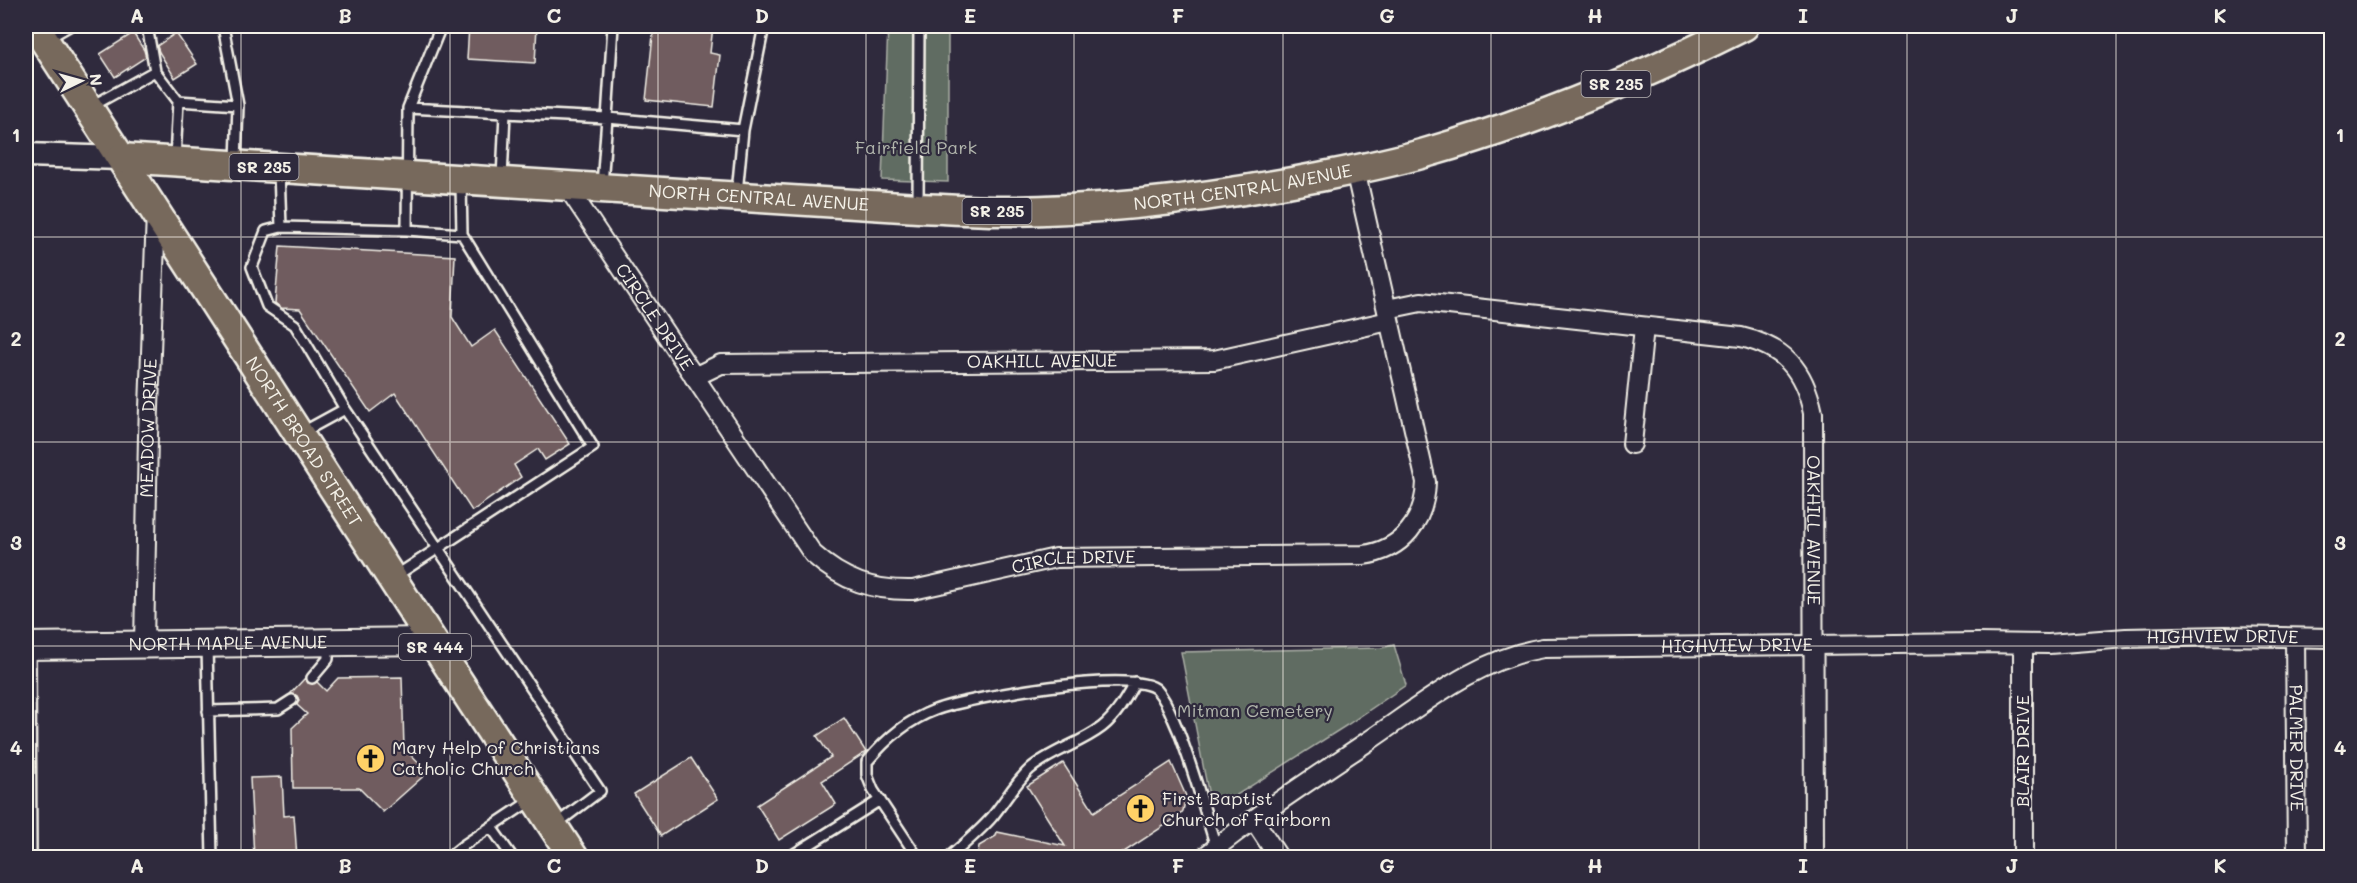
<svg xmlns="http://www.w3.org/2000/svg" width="2357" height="883" viewBox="0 0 2357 883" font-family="Mali,sans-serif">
  <rect width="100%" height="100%" fill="#2f2a3d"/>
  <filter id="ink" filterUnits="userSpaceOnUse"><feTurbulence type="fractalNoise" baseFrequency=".0167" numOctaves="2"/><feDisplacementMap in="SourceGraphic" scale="12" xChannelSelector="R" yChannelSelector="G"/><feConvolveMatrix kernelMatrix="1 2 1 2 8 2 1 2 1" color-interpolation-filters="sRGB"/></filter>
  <g filter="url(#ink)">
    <path fill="#606c62" stroke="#aaaea5" stroke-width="1.5" d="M888 26H948V182L882 180Z
      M1394 645 1406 685 1347 725 1232 798 1209 796 1181 652 1381 648Z"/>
    <path fill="#705c5e" stroke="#f4f1e8" stroke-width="1.5" d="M469 26H537L535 63 467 59Z
      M654 26H713L710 53 720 55 714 107 646 100Z
      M133 33 144 50 146 57 115 77 100 54Z
      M176 33 197 64 175 78 159 52 157 46Z
      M280 246 455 256 452 317 471 347 495 330 570 444 545 460 538 449 514 465 521 477 472 511 395 393 370 412 300 309 281 308 275 303Z
      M402 677 404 749 428 772 383 812 359 788H293L292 728 307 714 297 705 299 700 297 696 290 694 305 678 308 683 317 682 326 691 338 678Z
      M844 718 866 752 822 781 836 804 779 840 757 805 831 757 817 736Z
      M691 758 718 799 661 836 634 794Z
      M1171 762 1186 796 1183 811 1179 816 1115 858H977L979 846 996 836 997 832 1065 846 1027 786 1063 763 1094 812Z
      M282 777 284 816 294 815 297 858H254L250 778Z"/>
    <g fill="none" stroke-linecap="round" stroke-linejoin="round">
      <defs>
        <path id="service" d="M223 26 238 105
          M48 38 69 26
          M155 71 178 101
          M90 107 155 71 147 26
          M408 108 505 113 502 178
          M505 113 607 118 613 26
          M743 130 764 26
          M175 159 178 101 238 105 236 161
          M279 171 281 227
          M602 185 607 118 743 130 737 193
          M918 205 919 26
          M407 230 408 108 441 26
          M462 234 407 230 281 227 266 231 252 267 267 306 295 325 345 409 600 791 555 825
          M301 433 345 409
          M394 577 593 447 462 234 461 184
          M207 646 212 858
          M30 647 31 858
          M312 678 328 659V644
          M208 711 278 709 292 700
          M491 827 513 858
          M448 858 464 845 533 799
          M788 858 880 800
          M918 858 873 790 867 775V762C885 740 908 720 935 710 965 698 1137 667 1157 690 1167 701 1172 717 1178 730 1193 768 1204 808 1216 847
          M948 858C963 845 979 832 992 817 1005 801 1015 783 1030 769 1051 751 1080 744 1102 727 1117 715 1126 698 1135 682"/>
        <g id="minor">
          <path id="s1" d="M566 185 813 554C843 581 873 591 913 590L1056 558 1363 555C1403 550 1425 520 1426 482L1355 170"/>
          <path id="s2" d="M1387 309 1421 302 1741 337C1784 347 1804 369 1813 413L1814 858"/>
          <path id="s3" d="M694 377 721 364 1214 360 1389 321"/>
          <path d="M1632 444 1644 327"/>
          <path id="s4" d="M2295 638 2297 858"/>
          <path id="s5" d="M144 644 148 436 156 213"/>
          <path d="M2023 644V858"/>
          <path d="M1254 820 1279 858"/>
          <path id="s6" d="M1203 858C1255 816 1312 779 1367 742 1422 705 1476 659 1543 648L1978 643 2049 644 2126 638 2225 636 2332 638"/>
        </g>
        <path id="tertiary" d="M26 155 121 158"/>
        <g id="secondary">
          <path id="s7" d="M26 646 431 641"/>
        </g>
        <g id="primary">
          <path id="s8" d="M35 26C215 302 392 582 574 858"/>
          <path id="s9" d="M121 158 918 208C946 209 973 211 1000 211 1106 211 1215 197 1319 177 1354 170 1390 163 1425 153 1535 122 1642 77 1744 26"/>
        </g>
      </defs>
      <use href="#service" stroke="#f4f1e8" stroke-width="14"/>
      <use href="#minor" stroke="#f4f1e8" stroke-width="22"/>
      <use href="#tertiary" stroke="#f4f1e8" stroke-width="27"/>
      <use href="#secondary" stroke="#f4f1e8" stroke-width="30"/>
      <use href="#primary" stroke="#f4f1e8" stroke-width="33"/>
      <use href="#service" stroke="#2f2a3d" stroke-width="9"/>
      <use href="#minor" stroke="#2f2a3d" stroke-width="18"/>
      <use href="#tertiary" stroke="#2f2a3d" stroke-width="22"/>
      <use href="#secondary" stroke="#2f2a3d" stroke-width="26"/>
      <use href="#primary" stroke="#77695c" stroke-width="28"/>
    </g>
  </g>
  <path fill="none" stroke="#f4f1e8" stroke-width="1.5" stroke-opacity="0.55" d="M241 26V858M450 26V858M658 26V858M866 26V858M1074 26V858M1283 26V858M1491 26V858M1699 26V858M1907 26V858M2116 26V858M26 237H2332M26 442H2332M26 646H2332"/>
  <defs>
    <symbol id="church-disc" viewBox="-11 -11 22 22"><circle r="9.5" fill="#ffd166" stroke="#2f2a3d"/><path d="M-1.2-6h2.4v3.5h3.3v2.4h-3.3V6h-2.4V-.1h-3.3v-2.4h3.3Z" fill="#111"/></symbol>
  </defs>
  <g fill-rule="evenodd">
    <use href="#church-disc" x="354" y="742" width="33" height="33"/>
    <use href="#church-disc" x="1124" y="792" width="33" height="33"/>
  </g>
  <g text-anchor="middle" stroke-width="4.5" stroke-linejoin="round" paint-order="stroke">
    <g fill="#2f2a3d" stroke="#b9b5b5" stroke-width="1.5">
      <rect x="1581.5" y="71" width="69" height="26" rx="4.5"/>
      <rect x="229.5" y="154" width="69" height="26" rx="4.5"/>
      <rect x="962.5" y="198" width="69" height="26" rx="4.5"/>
      <rect x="399" y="634" width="72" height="26" rx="4.5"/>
    </g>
    <g font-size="16" font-weight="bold" fill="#f4f1e8">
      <text x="1616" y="90">SR 235</text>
      <text x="264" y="173">SR 235</text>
      <text x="997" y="217">SR 235</text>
      <text x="435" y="653">SR 444</text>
    </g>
    <g font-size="18" fill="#b1b5ac" stroke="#2f2a3d">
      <text x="916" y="154">Fairfield Park</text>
      <text x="1255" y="717">Mitman Cemetery</text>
    </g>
    <g font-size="18" fill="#f4f1e8" stroke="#2f2a3d">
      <text dy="6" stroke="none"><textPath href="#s9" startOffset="1125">NORTH CENTRAL AVENUE</textPath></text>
      <text dy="6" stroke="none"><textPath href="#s9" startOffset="639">NORTH CENTRAL AVENUE</textPath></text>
      <text dy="6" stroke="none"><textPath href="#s1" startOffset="159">CIRCLE DRIVE</textPath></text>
      <text dy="6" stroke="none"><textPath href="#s3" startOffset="351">OAKHILL AVENUE</textPath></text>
      <text dy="6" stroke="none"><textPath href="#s5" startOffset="216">MEADOW DRIVE</textPath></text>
      <text dy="6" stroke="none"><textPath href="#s8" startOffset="495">NORTH BROAD STREET</textPath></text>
      <text dy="6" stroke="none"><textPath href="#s2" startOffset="586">OAKHILL AVENUE</textPath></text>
      <text dy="6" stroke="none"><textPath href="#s1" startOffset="717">CIRCLE DRIVE</textPath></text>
      <text dy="6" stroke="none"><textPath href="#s6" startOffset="1082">HIGHVIEW DRIVE</textPath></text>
      <text dy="6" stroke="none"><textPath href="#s7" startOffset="202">NORTH MAPLE AVENUE</textPath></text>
      <text dy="6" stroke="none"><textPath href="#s6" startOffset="596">HIGHVIEW DRIVE</textPath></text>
      <text dy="6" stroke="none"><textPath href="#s4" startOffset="110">PALMER DRIVE</textPath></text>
      <text transform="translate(2023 751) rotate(-90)" y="6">BLAIR DRIVE</text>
    </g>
    <g font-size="18" fill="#f4f1e8" stroke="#2f2a3d" text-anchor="start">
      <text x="392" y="754">Mary Help of Christians<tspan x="392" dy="21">Catholic Church</tspan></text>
      <text x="1162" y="805">First Baptist<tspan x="1162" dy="21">Church of Fairborn</tspan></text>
    </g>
  </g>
  <rect width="2357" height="883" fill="none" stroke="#2f2a3d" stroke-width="66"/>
  <g transform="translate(81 81) rotate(85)" stroke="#2f2a3d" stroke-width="4.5" paint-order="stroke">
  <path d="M0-4.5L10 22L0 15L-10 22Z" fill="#f4f1e8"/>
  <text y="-9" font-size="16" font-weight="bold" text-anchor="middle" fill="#f4f1e8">N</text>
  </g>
  <rect x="33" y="33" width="2291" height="817" fill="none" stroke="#f4f1e8" stroke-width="2"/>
  <g font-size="20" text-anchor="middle" font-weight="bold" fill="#f4f1e8">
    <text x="137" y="23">A</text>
    <text x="345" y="23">B</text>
    <text x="554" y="23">C</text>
    <text x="762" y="23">D</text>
    <text x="970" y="23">E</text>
    <text x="1178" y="23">F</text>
    <text x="1387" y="23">G</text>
    <text x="1595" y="23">H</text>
    <text x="1803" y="23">I</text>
    <text x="2012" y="23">J</text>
    <text x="2220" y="23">K</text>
    <text x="16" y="142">1</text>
    <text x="2340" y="142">1</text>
    <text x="16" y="346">2</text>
    <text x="2340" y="346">2</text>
    <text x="16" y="550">3</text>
    <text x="2340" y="550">3</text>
    <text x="16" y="755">4</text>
    <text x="2340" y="755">4</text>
    <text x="137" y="873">A</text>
    <text x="345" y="873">B</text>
    <text x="554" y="873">C</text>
    <text x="762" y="873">D</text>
    <text x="970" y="873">E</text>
    <text x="1178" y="873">F</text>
    <text x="1387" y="873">G</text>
    <text x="1595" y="873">H</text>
    <text x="1803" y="873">I</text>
    <text x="2012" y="873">J</text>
    <text x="2220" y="873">K</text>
  </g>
</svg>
